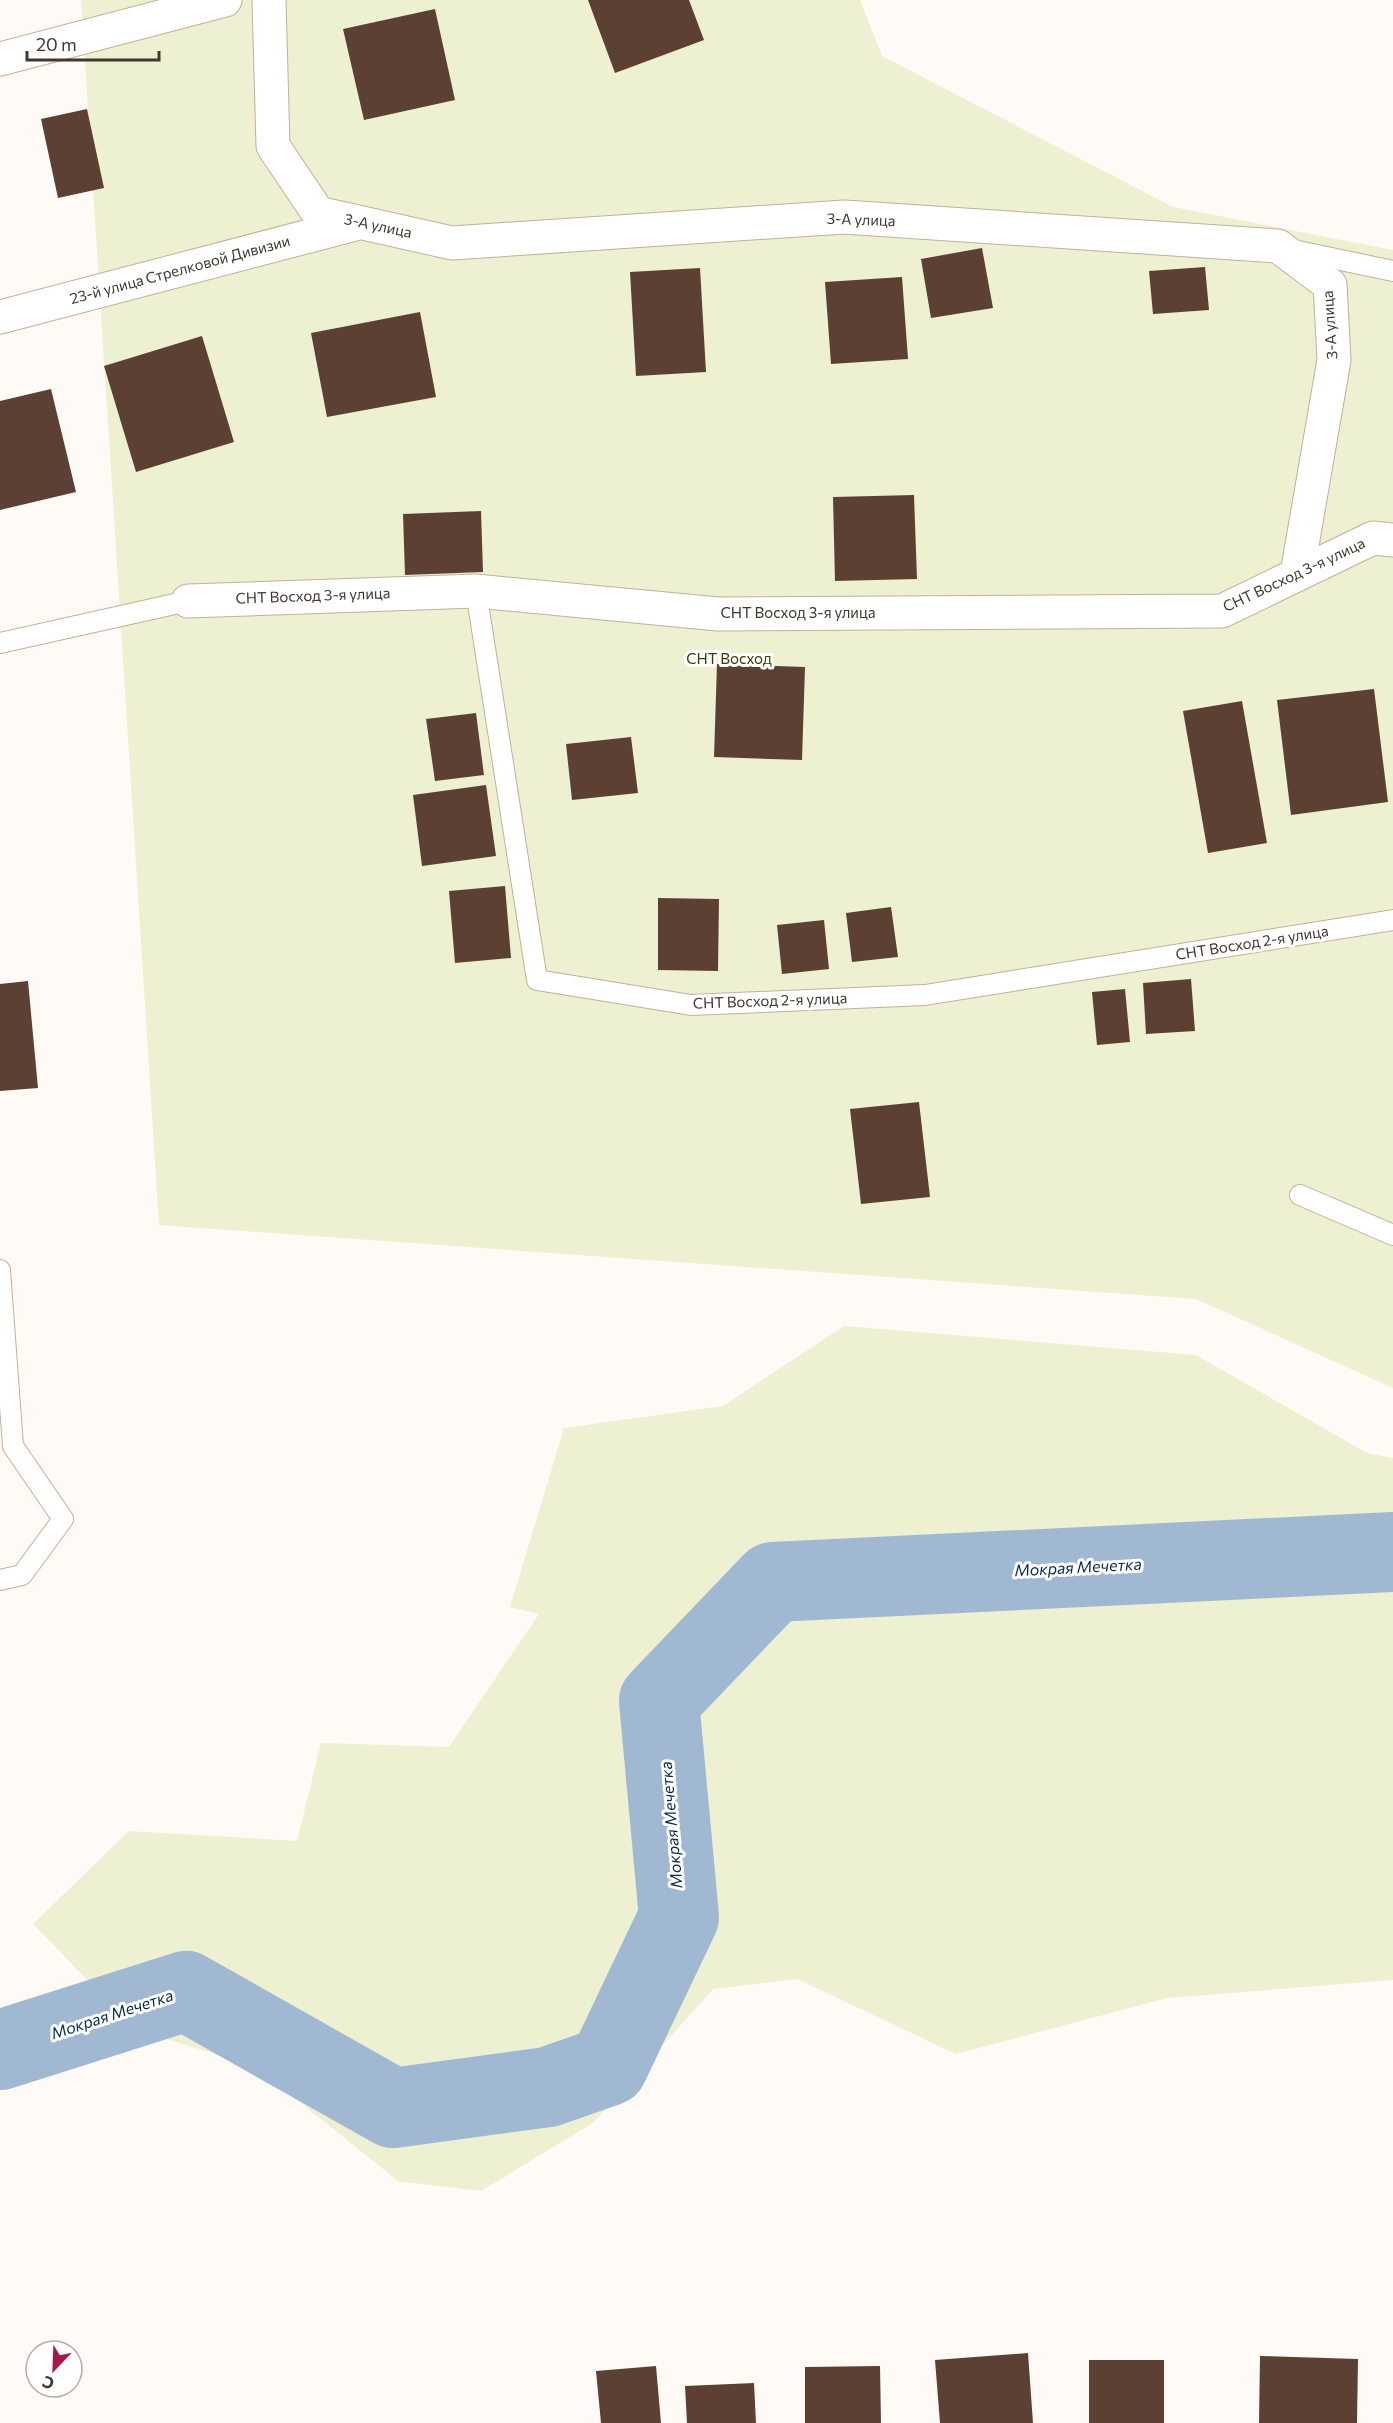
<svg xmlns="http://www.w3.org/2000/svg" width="1393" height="2423" viewBox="0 0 1393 2423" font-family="Commissioner,sans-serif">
  <rect width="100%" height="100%" fill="#fffaf5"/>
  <path fill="#edf0d1" d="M81 0H860L882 56 1173 207 1393 250V1388L1196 1299 159 1225Z
    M844 1326 1196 1355 1367 1453 1393 1458V1980L1167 1998 956 2054 797 1979 713 1989 593 2123 481 2191 398 2181 256 2067 135 2029 33 1924 129 1831 297 1841 321 1743 449 1747 539 1614 510 1607 564 1428 723 1406Z"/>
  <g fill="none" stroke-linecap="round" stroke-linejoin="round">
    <path stroke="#a0b8d2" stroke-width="80" d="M0 2050 186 1991 393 2108 548 2087 608 2066 679 1917 659 1701 773 1582 1393 1552"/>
  </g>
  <path fill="#5d4034" d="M588 0H689L704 40 615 73Z
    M435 9 455 100 364 120 343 29Z
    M87 109 104 188 58 198 41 119Z
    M982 248 993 308 931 318 921 259Z
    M1205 267 1209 310 1153 314 1149 271Z
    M700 268 706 372 636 376 630 272Z
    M902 277 908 359 831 364 825 282Z
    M420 312 436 397 327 417 311 333Z
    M202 336 234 442 136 472 104 366Z
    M51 389 76 492 0 510V401Z
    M914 495 917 579 835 581 833 497Z
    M481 511 483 572 405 575 403 514Z
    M717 664 805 667 802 760 714 757Z
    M1374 689 1388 802 1291 815 1277 700Z
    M1242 701 1267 843 1208 853 1183 711Z
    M476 713 484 775 435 781 426 719Z
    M631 737 638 793 572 800 566 744Z
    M486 785 496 856 422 866 413 795Z
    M505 886 511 958 455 963 449 891Z
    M658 898 719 899 718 971 658 970Z
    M891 907 898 957 852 962 846 913Z
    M824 920 829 969 782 974 777 925Z
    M1191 979 1195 1031 1146 1034 1143 983Z
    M28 981 38 1088 0 1091V984Z
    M1125 989 1130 1042 1097 1045 1092 992Z
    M919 1102 930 1197 861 1204 850 1109Z
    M1028 2353 1033 2423H940L935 2360Z
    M1260 2356 1358 2359 1357 2423H1259Z
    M1089 2360H1164V2423H1089Z
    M656 2366 661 2423H601L596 2371Z
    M880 2366 881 2423H805V2367Z
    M754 2383 756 2423H687L685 2386Z"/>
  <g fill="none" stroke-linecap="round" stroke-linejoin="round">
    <defs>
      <path id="service" d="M1293 250 1393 271
        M476 591 537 980 691 1005 925 995 1393 920
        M0 643 188 601
        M1300 1195 1393 1235
        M0 1270 13 1446 63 1519 22 1575 0 1580"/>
      <path id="minor" d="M269 0 273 146 318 213 452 243 844 217 1278 246 1330 285 1334 360 1297 574
        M0 59 225 0
        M0 317 355 224
        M188 601 476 591 718 614 1222 611 1373 538 1393 540"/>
    </defs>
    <use href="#service" stroke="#c6ae99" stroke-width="22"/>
    <use href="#minor" stroke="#c6ae99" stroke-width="35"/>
    <use href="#service" stroke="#fff" stroke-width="20"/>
    <use href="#minor" stroke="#fff" stroke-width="33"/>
  </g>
  <g text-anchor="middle" stroke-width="6" stroke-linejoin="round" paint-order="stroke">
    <g font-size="15" fill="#40372e" stroke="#fff">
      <text transform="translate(861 220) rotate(2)" y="5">3-А улица</text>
      <text transform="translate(378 226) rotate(12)" y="5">3-А улица</text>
      <text transform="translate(180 270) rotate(-15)" y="5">23-й улица Стрелковой Дивизии</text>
      <text transform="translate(1330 325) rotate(-94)" y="5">3-А улица</text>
      <text transform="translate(1294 575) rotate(-25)" y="5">СНТ Восход 3-я улица</text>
      <text transform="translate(313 596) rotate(-2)" y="5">СНТ Восход 3-я улица</text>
      <text x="798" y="618">СНТ Восход 3-я улица</text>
      <text transform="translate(1252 943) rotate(-9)" y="5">СНТ Восход 2-я улица</text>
      <text transform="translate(770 1001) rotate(-2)" y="5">СНТ Восход 2-я улица</text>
    </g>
    <g font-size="15" fill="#393b00" stroke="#fff">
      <text x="729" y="664">СНТ Восход</text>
    </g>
    <g font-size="16" font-style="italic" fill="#042a4d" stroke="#fff">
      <text transform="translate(1078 1567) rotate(-3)" y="6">Мокрая Мечетка</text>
      <text transform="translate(671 1825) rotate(-95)" y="6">Мокрая Мечетка</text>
      <text transform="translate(112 2014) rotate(-18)" y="6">Мокрая Мечетка</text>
    </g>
  </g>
  <g transform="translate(54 2369) rotate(203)"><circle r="28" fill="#ffffff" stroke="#b3afab" stroke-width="1.5"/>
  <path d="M0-4.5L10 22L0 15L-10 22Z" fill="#a8164e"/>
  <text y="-9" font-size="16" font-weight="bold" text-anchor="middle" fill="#40372e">С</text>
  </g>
  <path d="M27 51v9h132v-9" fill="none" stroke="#40372e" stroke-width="3"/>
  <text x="36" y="51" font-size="18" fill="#40372e" stroke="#ffffff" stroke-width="4.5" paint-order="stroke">20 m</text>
</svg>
